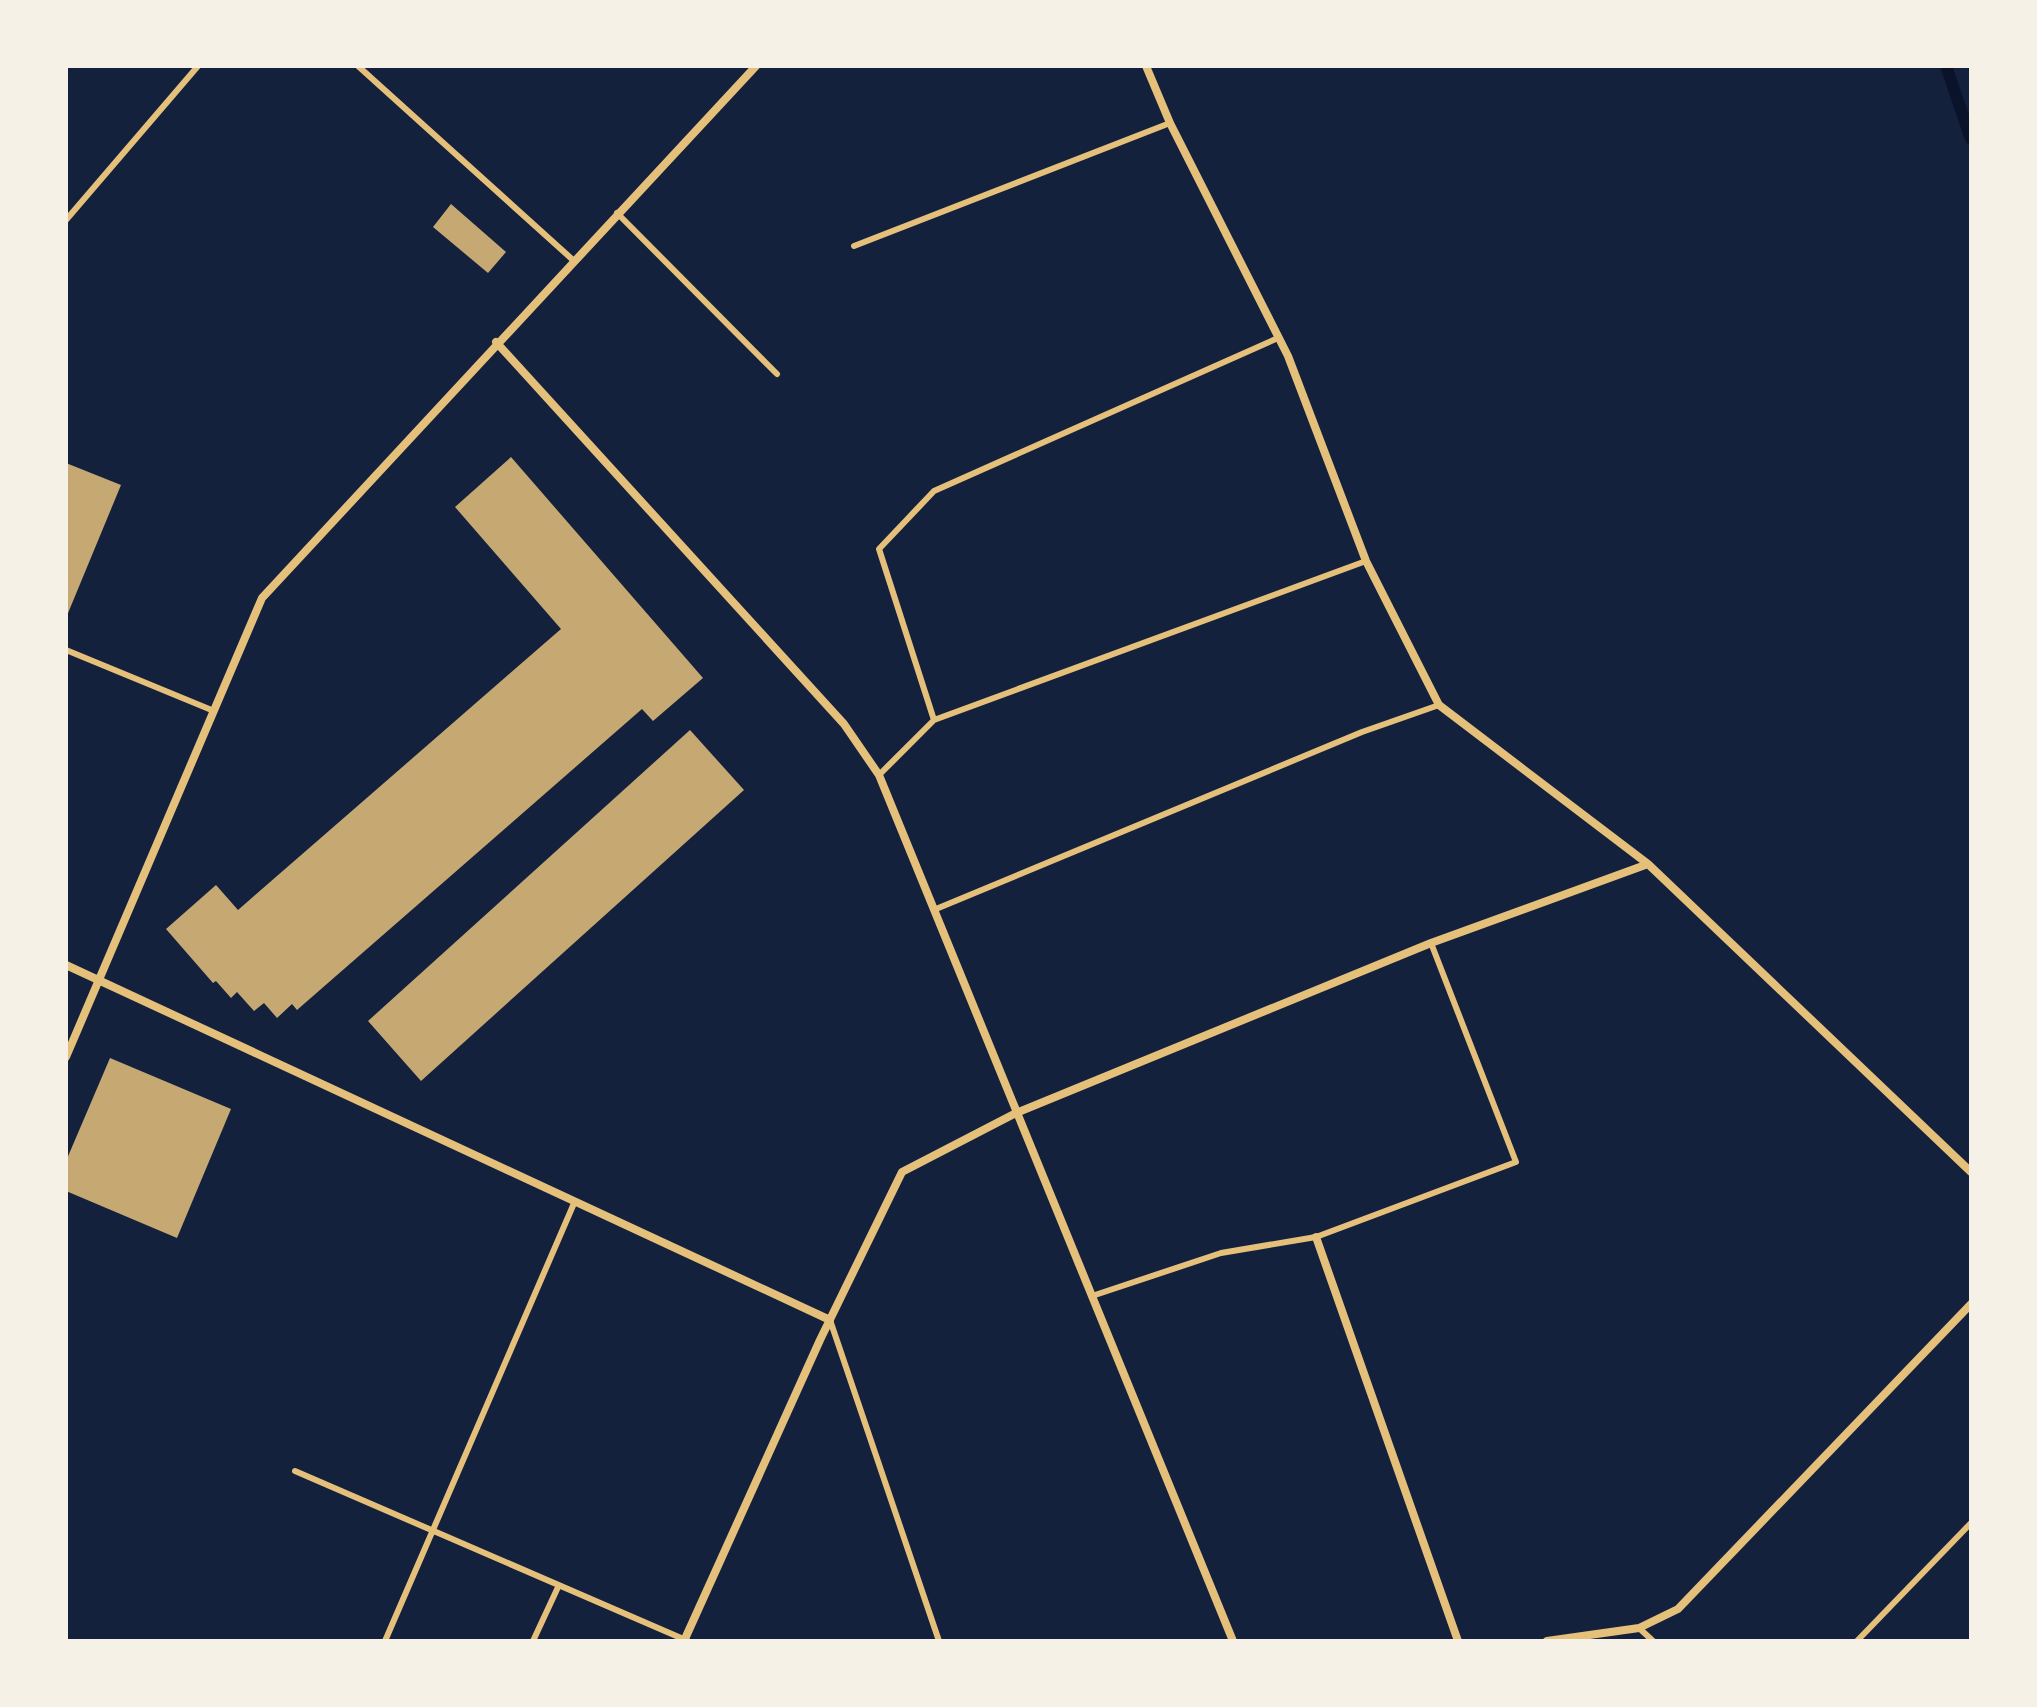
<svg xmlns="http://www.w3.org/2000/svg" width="2037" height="1707" viewBox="0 0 2037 1707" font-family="'Source Sans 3',sans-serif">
  <rect width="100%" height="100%" fill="#14213d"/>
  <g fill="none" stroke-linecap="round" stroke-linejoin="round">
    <path stroke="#0b132b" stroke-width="12" d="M1946 66 1971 139"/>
  </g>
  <path fill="#c6a872" d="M451 204 506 252 488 273 433 227Z
    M511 457 703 678 653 721 642 709 297 1010 292 1004 277 1018 264 1003 254 1011 237 992 231 998 216 981 213 983 166 929 216 885 238 910 561 629 455 507Z
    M66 463 121 485 66 618Z
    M690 730 744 790 421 1081 368 1021Z
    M110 1058 231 1109 177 1238 66 1191V1161Z"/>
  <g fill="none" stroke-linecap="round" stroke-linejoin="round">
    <path stroke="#e5c07b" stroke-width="6" d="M358 66 573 260
      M617 213 777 374
      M66 220 198 66
      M854 246 1170 123
      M66 650 214 711
      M934 720 879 549 934 491 1278 338
      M879 775 934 720 1366 561
      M936 909 1362 732 1439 705
      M1092 1296 1221 1253 1316 1237 1516 1162 1431 943
      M830 1320 939 1641
      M295 1471 688 1641
      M1639 1628 1653 1641
      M385 1641 575 1201
      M533 1641 559 1585
      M1857 1641 1971 1523"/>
    <path stroke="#e5c07b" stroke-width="8" d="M1146 66 1170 123 1288 356 1366 561 1439 705 1648 864 1971 1172
      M496 342 844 724 879 775 1233 1641
      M66 965 830 1320
      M66 1057 262 598 756 66
      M1316 1237 1458 1641
      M684 1641 820 1340 902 1172 1016 1113 1431 943 1648 864
      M1547 1641 1639 1628 1678 1609 1971 1304"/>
  </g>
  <rect width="2037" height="1707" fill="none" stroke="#f6f1e7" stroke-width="136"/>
</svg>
